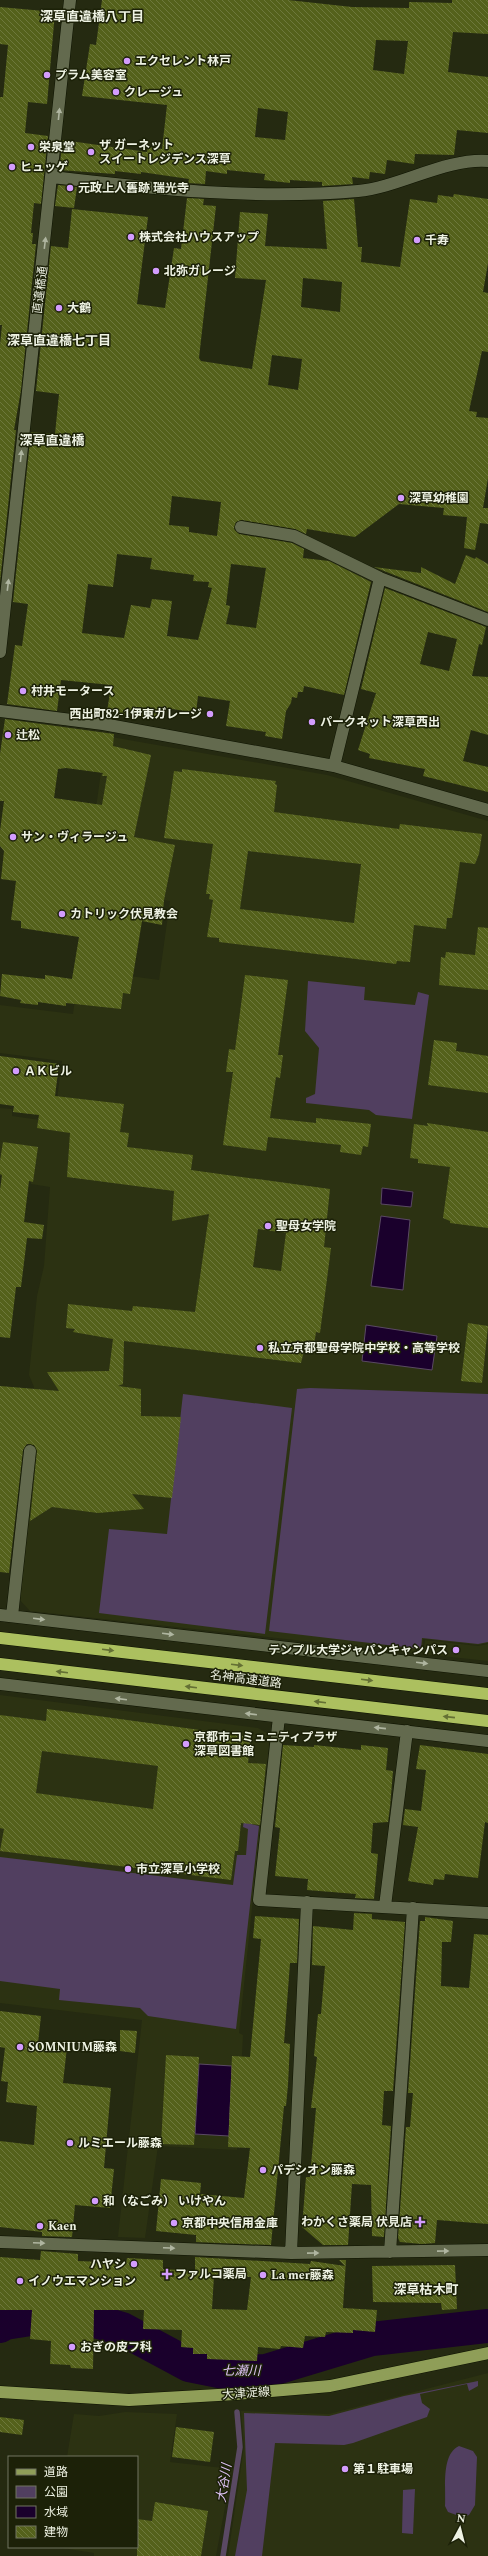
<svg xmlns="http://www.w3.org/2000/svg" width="488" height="2556" viewBox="0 0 488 2556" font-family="Spectral,'Noto Sans JP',serif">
  <defs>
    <pattern id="building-back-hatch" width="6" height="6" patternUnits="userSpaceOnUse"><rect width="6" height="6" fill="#54611b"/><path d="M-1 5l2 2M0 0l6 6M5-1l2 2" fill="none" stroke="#6d783c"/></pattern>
  </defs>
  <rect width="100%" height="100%" fill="#252a11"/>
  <path fill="#2c3212" d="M106 736 327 775 488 821V1643L478 1645 423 1639 422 1654 30 1611 17 1597 35 1446 29 1443 34 1387 29 1375 37 1296 44 1266 50 1187 31 1184V1180L0 1176V1108L12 1109V1116L54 1122 62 1061 0 1053V1005L73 1014 79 969 159 980 170 901 85 887Z
    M425 1640 478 1646 488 1644V1661L423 1654Z
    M0 1695 258 1728 270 1735 239 2033 243 2035 237 2150 158 2146 145 2238 118 2237 142 2020 0 2003Z
    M488 2373V2556H228L244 2447 241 2411 329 2414Z
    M125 2412 177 2414 170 2462 232 2469 216 2556H94V2553L56 2547H137V2457H67L74 2414 99 2416Z"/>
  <path fill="#513f60" d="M308 981 365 987 364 1000 415 1005 418 992 429 995 412 1119 376 1115 369 1110 306 1103V1098L315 1094 319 1048 305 1031Z
    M310 1388 488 1394V1642L478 1644 422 1638 421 1649 269 1631 297 1389Z
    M183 1394 292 1408 265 1634 99 1613 109 1529 167 1534Z
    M251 1764H256L251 1824 259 1826 236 2029 148 2016 140 2008 59 2000 60 1989 0 1981V1857L233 1885 237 1855H246L248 1829 243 1827Z
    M478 2381V2386L469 2391 467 2384 420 2394 422 2403 430 2409 427 2417 353 2443 344 2445 275 2443 262 2556H235L247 2490 244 2413 329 2416 404 2396Z
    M459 2446 473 2451 477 2457 475 2505 469 2515 462 2517 448 2512 445 2506C446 2488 441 2454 459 2446Z
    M415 2489 413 2534 402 2533 403 2490Z"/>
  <path fill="#1a002c" stroke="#5a4963" d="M382 1188 413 1192 411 1207 381 1204Z
    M381 1216 410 1220 403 1290 371 1286Z
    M366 1325 437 1336 432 1370 362 1361Z
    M199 2064 232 2066 229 2136 195 2134Z"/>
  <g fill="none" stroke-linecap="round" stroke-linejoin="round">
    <path stroke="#5a4963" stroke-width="5.5" d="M223 2556 240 2447 237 2412"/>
    <path stroke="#1a002c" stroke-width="34" d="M0 2326 5 2323 50 2316 85 2318 122 2329 189 2365 229 2373 266 2371 372 2339 488 2326"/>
  </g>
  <path fill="url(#building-back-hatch)" fill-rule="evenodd" d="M102 0H288L352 7 409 8V2L452 3V0H488V34L453 32 448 72 488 77V133L457 130 454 155 415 154 414 164 387 160 385 174 370 172 369 179 352 177 353 184 322 186V182L290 180V183L264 180 265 174 227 170V174L206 171 205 184 188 183 189 179 141 172V174L115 171V174L59 170 63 140 147 152 148 147 162 149 167 105 82 96 90 44 96 45ZM376 40 408 41 404 74 373 70ZM258 108 288 112 285 140 255 137Z
    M0 7 55 12 47 104 28 102 25 133 48 136 41 204 34 203 31 233H33L32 244H36L21 390 14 430H16L0 582V345L2 325H0V97H3L8 45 0 44Z
    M58 185 77 187 74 208 55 206Z
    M454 194 488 199V263L483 292 488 293V352L482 351 469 411 477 412 476 417 488 418V478L483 508H488V524L480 523 475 550 464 548 467 517 443 515 444 508 399 504 355 537 307 529 306 534 295 529 242 520 236 522 234 529 239 534 292 543 304 549 303 558 329 561 371 582 344 695 304 686 303 692H298L297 698 292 697 291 703 286 711 282 739 265 736 266 732 226 726 230 701 198 696 196 713 161 707 158 719 107 712 111 685 61 680 57 711 7 704 15 645 22 646 28 604 13 602 31 432 55 434 59 394 36 391 51 246 68 248 72 209 148 217 137 304 165 308 174 248 181 249 187 198 204 199 203 205 216 206 199 358 201 361 252 369 266 280 235 278 240 212 268 214 265 246 327 249 323 201 354 199 358 247H362L361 262 400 267 410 199 437 203 438 195 453 197ZM303 278 342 282 340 312 301 307ZM272 355 302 359 298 390 268 385ZM172 496 221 502 217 536 189 532V527L169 525ZM117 554 152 558 150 569 194 575 193 581 209 582 208 587 212 588 198 640 167 636 172 601 152 599 150 608 131 605 124 638 82 633 88 584 113 587ZM231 564 266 568 256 628 226 624 230 606 226 605Z
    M466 555 475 559 476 557 488 564V612L374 567 421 573V567L455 584Z
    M385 588 486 627 482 645 479 644 472 676 488 677V735L471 730 463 761 488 767V792L423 776 425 769 369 758 370 754 358 750 376 693 361 689ZM428 632 457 639 449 671 420 664Z
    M5 719 114 734 113 746 151 755 134 837 175 845 164 900 162 925 142 921 130 994 123 993 121 1009 66 1003V1006L38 1002V1005L20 1003 21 1000 0 996 2 974 45 979V975L72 979 79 937 21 928V921L11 920 16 881 1 879 4 851 0 846V831L4 801H0V754ZM66 768 103 773 102 776H107L102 805 54 798 58 769Z
    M182 769 276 781 275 784 277 785 274 812 399 829 400 824 482 834 479 854 475 864 460 862 452 918H447L446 929 414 925 410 962 397 961 396 964 219 942V938L207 937 213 900 209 899 210 894H206L213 844 164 838 174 771 182 772ZM248 851 361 864 354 923 240 909Z
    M478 927 488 928V990L439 985 441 957 445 958 446 952 475 955Z
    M245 975 288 980 278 1055H283L280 1078 276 1077 270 1118 316 1123V1118L371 1124 368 1147 363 1146 361 1155 340 1152 341 1145 268 1137 266 1151 223 1145 233 1072H226L229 1049 235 1050Z
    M434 1040 457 1043 456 1051 488 1056V1093L428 1085Z
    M0 1056 59 1064 55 1096 124 1104 120 1132 129 1133 127 1147 193 1155 191 1170 330 1189 324 1247 331 1248 320 1333 316 1332 313 1352 304 1351 301 1363 124 1341 123 1384 118 1386 141 1389V1416L181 1417 172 1498 132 1494 144 1509 98 1513 52 1507 30 1521 37 1451 34 1445 27 1444 23 1450 9 1573 0 1572V1386L59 1391 47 1372 109 1371 113 1339 73 1332 75 1329 66 1328 68 1304 132 1311 133 1306 195 1312 209 1214 172 1221 174 1191 67 1177 70 1133 37 1128 39 1115 13 1112 14 1106 0 1104ZM258 1229 286 1233 281 1271 253 1267Z
    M427 1123 488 1132V1228L450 1223V1221L443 1218 450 1167 418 1163V1159L410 1158 414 1124 428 1126Z
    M3 1142 38 1147 33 1182 29 1181 24 1222 44 1225 42 1239 27 1238 21 1287H16L10 1338 0 1337V1190L2 1175 0 1174V1161Z
    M468 1323 488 1326 482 1383 461 1381Z
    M47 1709 251 1737 248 1763 266 1764 260 1825 241 1823 238 1851H235L231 1880 0 1851 4 1829 0 1828V1715L46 1721ZM42 1751 158 1766 153 1809 36 1793Z
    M283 1745 314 1747V1745L361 1750V1745L388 1748 386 1770 393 1771 390 1807 388 1822 373 1823 371 1853 378 1854 374 1899 355 1898 356 1894 307 1890 308 1879 275 1876 280 1828 275 1827Z
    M420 1745 488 1754V1823L485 1822 478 1878 445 1874 444 1880 434 1879 433 1885 408 1881 418 1827 403 1825 405 1809 421 1811 426 1770 416 1769Z
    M354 1913 372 1914V1919L405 1922 393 2091H384L382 2125 391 2126 384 2237 372 2236 371 2185 352 2184 348 2245H323L302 2227 306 2177H310L316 2108H311L317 2057 314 2056 318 2014H321L325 1966 312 1965 313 1926 353 1930Z
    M255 1916 299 1919 297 1963H290L284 2043 290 2044 288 2085 286 2106H284L271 2245 196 2242V2235L156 2231 161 2179 201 2183 200 2194 244 2198 250 2148 228 2147 232 2056 250 2057 261 1939 253 1938Z
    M425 1917 453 1921 451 1942H442L441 1986 469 1988 474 1934 488 1935V2224L437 2220 435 2243 422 2244 400 2242 398 2238 406 2127H410L413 2093H408L420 1921H425Z
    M0 2011 41 2016 38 2043 67 2047 63 2083 111 2088 104 2168 114 2169 110 2208 75 2205 72 2237 42 2236V2232L0 2227V2141L34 2145 37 2106 6 2102 8 2082 1 2081 5 2048 0 2047Z
    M120 2030 137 2031 135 2053 120 2051Z
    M166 2055 199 2057 194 2145 161 2144Z
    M41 2251 78 2254V2261L126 2263 127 2258 163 2260V2269L195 2271V2257L310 2264 311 2261 345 2266 339 2260H346L343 2308 377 2310 375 2332 353 2330V2333L326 2332 325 2337 305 2336 303 2348 281 2346 280 2349 258 2347 257 2361 207 2359V2354H193V2348L181 2347 182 2330 143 2329 144 2310H94L93 2369 71 2368 70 2365 50 2364 51 2341 30 2339 32 2310H0V2257L40 2260ZM214 2276 251 2277 247 2310 212 2309Z
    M455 2265 457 2309 442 2310 441 2303 373 2302 372 2266Z
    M0 2417 24 2420 22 2435 0 2432Z
    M176 2427 214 2432 210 2462 172 2457Z
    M155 2502 208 2511 201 2556H137V2519L152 2521Z"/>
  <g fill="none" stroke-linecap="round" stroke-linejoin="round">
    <defs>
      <path id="minor" d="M52 177C154 189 256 200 358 191 400 187 445 158 488 161
        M241 527 294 536 380 578 488 620
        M0 652 70 0
        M0 711 103 724 334 766 488 810
        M334 766 380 578
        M0 1615 488 1671
        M12 1616 30 1451
        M0 1684 488 1741
        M279 1717 259 1900 488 1913
        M385 1906 407 1731
        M0 2242 291 2253 488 2250
        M390 2252 413 1908
        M291 2253 307 1902"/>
      <path id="major" d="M0 2392 129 2400 236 2394 330 2386 488 2353"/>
      <path id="highway" d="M0 1638 488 1694
        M0 1664 488 1721"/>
    </defs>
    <use href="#minor" stroke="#0e1300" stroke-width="13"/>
    <use href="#major" stroke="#0e1300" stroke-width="13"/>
    <use href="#highway" stroke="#0e1300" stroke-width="13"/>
    <use href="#minor" stroke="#636a4e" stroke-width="12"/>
    <use href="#major" stroke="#8f9e58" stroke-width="12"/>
    <use href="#highway" stroke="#acc05f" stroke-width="12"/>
  </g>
  <defs><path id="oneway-solid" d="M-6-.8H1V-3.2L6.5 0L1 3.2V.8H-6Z"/></defs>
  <g fill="#afb5a0">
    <use href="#oneway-solid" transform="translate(59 114) rotate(-84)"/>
    <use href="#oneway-solid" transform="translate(45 243) rotate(-83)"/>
    <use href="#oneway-solid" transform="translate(21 456) rotate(-84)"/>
    <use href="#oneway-solid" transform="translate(8 585) rotate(-83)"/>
    <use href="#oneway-solid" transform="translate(39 1619) rotate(7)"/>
    <use href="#oneway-solid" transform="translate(168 1634) rotate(7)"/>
    <use href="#oneway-solid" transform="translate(422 1663) rotate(7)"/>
    <use href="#oneway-solid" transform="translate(121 1699) rotate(-173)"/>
    <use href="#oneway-solid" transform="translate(251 1714) rotate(-173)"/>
    <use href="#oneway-solid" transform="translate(380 1728) rotate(-174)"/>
    <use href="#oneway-solid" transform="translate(39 2243) rotate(2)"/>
    <use href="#oneway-solid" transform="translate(169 2248) rotate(2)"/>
    <use href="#oneway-solid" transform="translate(443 2251) rotate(-1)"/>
    <use href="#oneway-solid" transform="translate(313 2253) rotate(-1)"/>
  </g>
  <g fill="#647034">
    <use href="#oneway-solid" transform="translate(108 1650) rotate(7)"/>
    <use href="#oneway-solid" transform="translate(237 1665) rotate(7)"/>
    <use href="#oneway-solid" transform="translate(62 1672) rotate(-173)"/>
    <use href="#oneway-solid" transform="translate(367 1680) rotate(7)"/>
    <use href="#oneway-solid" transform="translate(191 1687) rotate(-173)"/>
    <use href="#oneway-solid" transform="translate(320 1702) rotate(-173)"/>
    <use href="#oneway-solid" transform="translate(449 1717) rotate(-174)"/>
  </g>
  <g fill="#d39cfd" stroke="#1c2108" stroke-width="1.5">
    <circle cx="127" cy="61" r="4"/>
    <circle cx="47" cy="75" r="4"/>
    <circle cx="116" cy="92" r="4"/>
    <circle cx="31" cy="147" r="4"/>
    <circle cx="91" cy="152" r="4"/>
    <circle cx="12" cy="167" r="4"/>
    <circle cx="70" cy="188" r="4"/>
    <circle cx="131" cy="237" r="4"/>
    <circle cx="417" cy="240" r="4"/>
    <circle cx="156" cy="271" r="4"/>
    <circle cx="59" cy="308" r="4"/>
    <circle cx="401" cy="498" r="4"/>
    <circle cx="23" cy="691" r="4"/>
    <circle cx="210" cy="714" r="4"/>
    <circle cx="312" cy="722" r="4"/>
    <circle cx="8" cy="735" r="4"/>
    <circle cx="13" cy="837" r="4"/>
    <circle cx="62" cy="914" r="4"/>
    <circle cx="16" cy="1071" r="4"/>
    <circle cx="268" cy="1226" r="4"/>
    <circle cx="260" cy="1348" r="4"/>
    <circle cx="456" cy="1650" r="4"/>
    <circle cx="186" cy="1744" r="4"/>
    <circle cx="128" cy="1869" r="4"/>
    <circle cx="20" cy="2047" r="4"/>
    <circle cx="70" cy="2143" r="4"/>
    <circle cx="263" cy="2170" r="4"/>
    <circle cx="95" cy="2201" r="4"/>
    <path d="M418 2216h4v4h4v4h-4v4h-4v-4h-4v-4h4z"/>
    <circle cx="174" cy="2223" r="4"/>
    <circle cx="40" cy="2226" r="4"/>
    <circle cx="134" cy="2264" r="4"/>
    <path d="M165 2268h4v4h4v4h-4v4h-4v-4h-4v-4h4z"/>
    <circle cx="263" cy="2275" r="4"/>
    <circle cx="20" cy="2281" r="4"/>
    <circle cx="72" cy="2347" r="4"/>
    <circle cx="345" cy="2469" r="4"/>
  </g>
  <g text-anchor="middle" stroke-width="3" stroke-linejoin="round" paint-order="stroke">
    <g font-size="12" font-weight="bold" fill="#eef2e3" stroke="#1c2108" text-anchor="start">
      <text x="135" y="65">エクセレント林戸</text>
      <text x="55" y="79">プラム美容室</text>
      <text x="124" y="96">クレージュ</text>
      <text x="99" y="149">ザ ガーネット<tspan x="99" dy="14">スイートレジデンス深草</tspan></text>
      <text x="39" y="151">栄泉堂</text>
      <text x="20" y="171">ヒュッゲ</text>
      <text x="78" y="192">元政上人舊跡 瑞光寺</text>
      <text x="139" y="241">株式会社ハウスアップ</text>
      <text x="425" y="244">千寿</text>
      <text x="164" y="275">北弥ガレージ</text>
      <text x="67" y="312">大鶴</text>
      <text x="409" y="502">深草幼稚園</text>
      <text x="31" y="695">村井モータース</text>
      <text x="202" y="718" text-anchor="end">西出町82-1伊東ガレージ</text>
      <text x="320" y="726">パークネット深草西出</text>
      <text x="16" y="739">辻松</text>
      <text x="21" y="841">サン・ヴィラージュ</text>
      <text x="70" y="918">カトリック伏見教会</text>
      <text x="24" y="1075">ＡＫビル</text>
      <text x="276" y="1230">聖母女学院</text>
      <text x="268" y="1352">私立京都聖母学院中学校・高等学校</text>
      <text x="448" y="1654" text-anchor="end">テンプル大学ジャパンキャンパス</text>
      <text x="194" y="1741">京都市コミュニティプラザ<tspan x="194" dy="14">深草図書館</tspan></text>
      <text x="136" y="1873">市立深草小学校</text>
      <text x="28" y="2051">SOMNIUM藤森</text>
      <text x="78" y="2147">ルミエール藤森</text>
      <text x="271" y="2174">パデシオン藤森</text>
      <text x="103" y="2205">和（なごみ） いけやん</text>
      <text x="412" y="2226" text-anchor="end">わかくさ薬局 伏見店</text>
      <text x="182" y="2227">京都中央信用金庫</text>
      <text x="48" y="2230">Kaen</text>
      <text x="126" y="2268" text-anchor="end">ハヤシ</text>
      <text x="175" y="2278">ファルコ薬局</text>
      <text x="271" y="2279">La mer藤森</text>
      <text x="28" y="2285">イノウエマンション</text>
      <text x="80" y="2351">おぎの皮フ科</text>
      <text x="353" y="2473">第１駐車場</text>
    </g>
    <g font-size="12" fill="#eef2e3" stroke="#1c2108">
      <text transform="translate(40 290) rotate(-83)" y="4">直違橋通</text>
      <text transform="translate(246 1679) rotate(7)" y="4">名神高速道路</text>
      <text transform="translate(246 2393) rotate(-4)" y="4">大津淀線</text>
    </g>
    <g font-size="13" font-weight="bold" fill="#eef2e3" stroke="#1c2108">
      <text x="92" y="21">深草直違橋八丁目</text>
      <text x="59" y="345">深草直違橋七丁目</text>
      <text x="52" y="445">深草直違橋</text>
      <text x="426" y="2294">深草枯木町</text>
    </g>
    <g font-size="13" font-style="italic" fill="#ddc2f4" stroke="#1c2108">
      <text x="241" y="2375">七瀬川</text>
      <text transform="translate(223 2483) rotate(-81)" y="5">大谷川</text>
    </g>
  </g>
  <rect x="8" y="2456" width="130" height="92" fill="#1c2108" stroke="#707560"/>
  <rect x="16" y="2469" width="20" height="6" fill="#8f9e58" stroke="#707560"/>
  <text x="44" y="2476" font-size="12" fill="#eef2e3">道路</text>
  <rect x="16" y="2486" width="20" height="12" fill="#513f60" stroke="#707560"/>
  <text x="44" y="2496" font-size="12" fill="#eef2e3">公園</text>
  <rect x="16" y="2506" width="20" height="12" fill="#1a002c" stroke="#707560"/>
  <text x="44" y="2516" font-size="12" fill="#eef2e3">水域</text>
  <rect x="16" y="2526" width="20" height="12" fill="url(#building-back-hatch)" stroke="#707560"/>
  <text x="44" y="2536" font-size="12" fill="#eef2e3">建物</text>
  <g transform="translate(460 2528) rotate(7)" stroke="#1c2108" stroke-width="3" paint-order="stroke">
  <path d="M0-3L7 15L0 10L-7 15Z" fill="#eef2e3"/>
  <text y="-6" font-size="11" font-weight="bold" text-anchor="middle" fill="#eef2e3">N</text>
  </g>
</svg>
